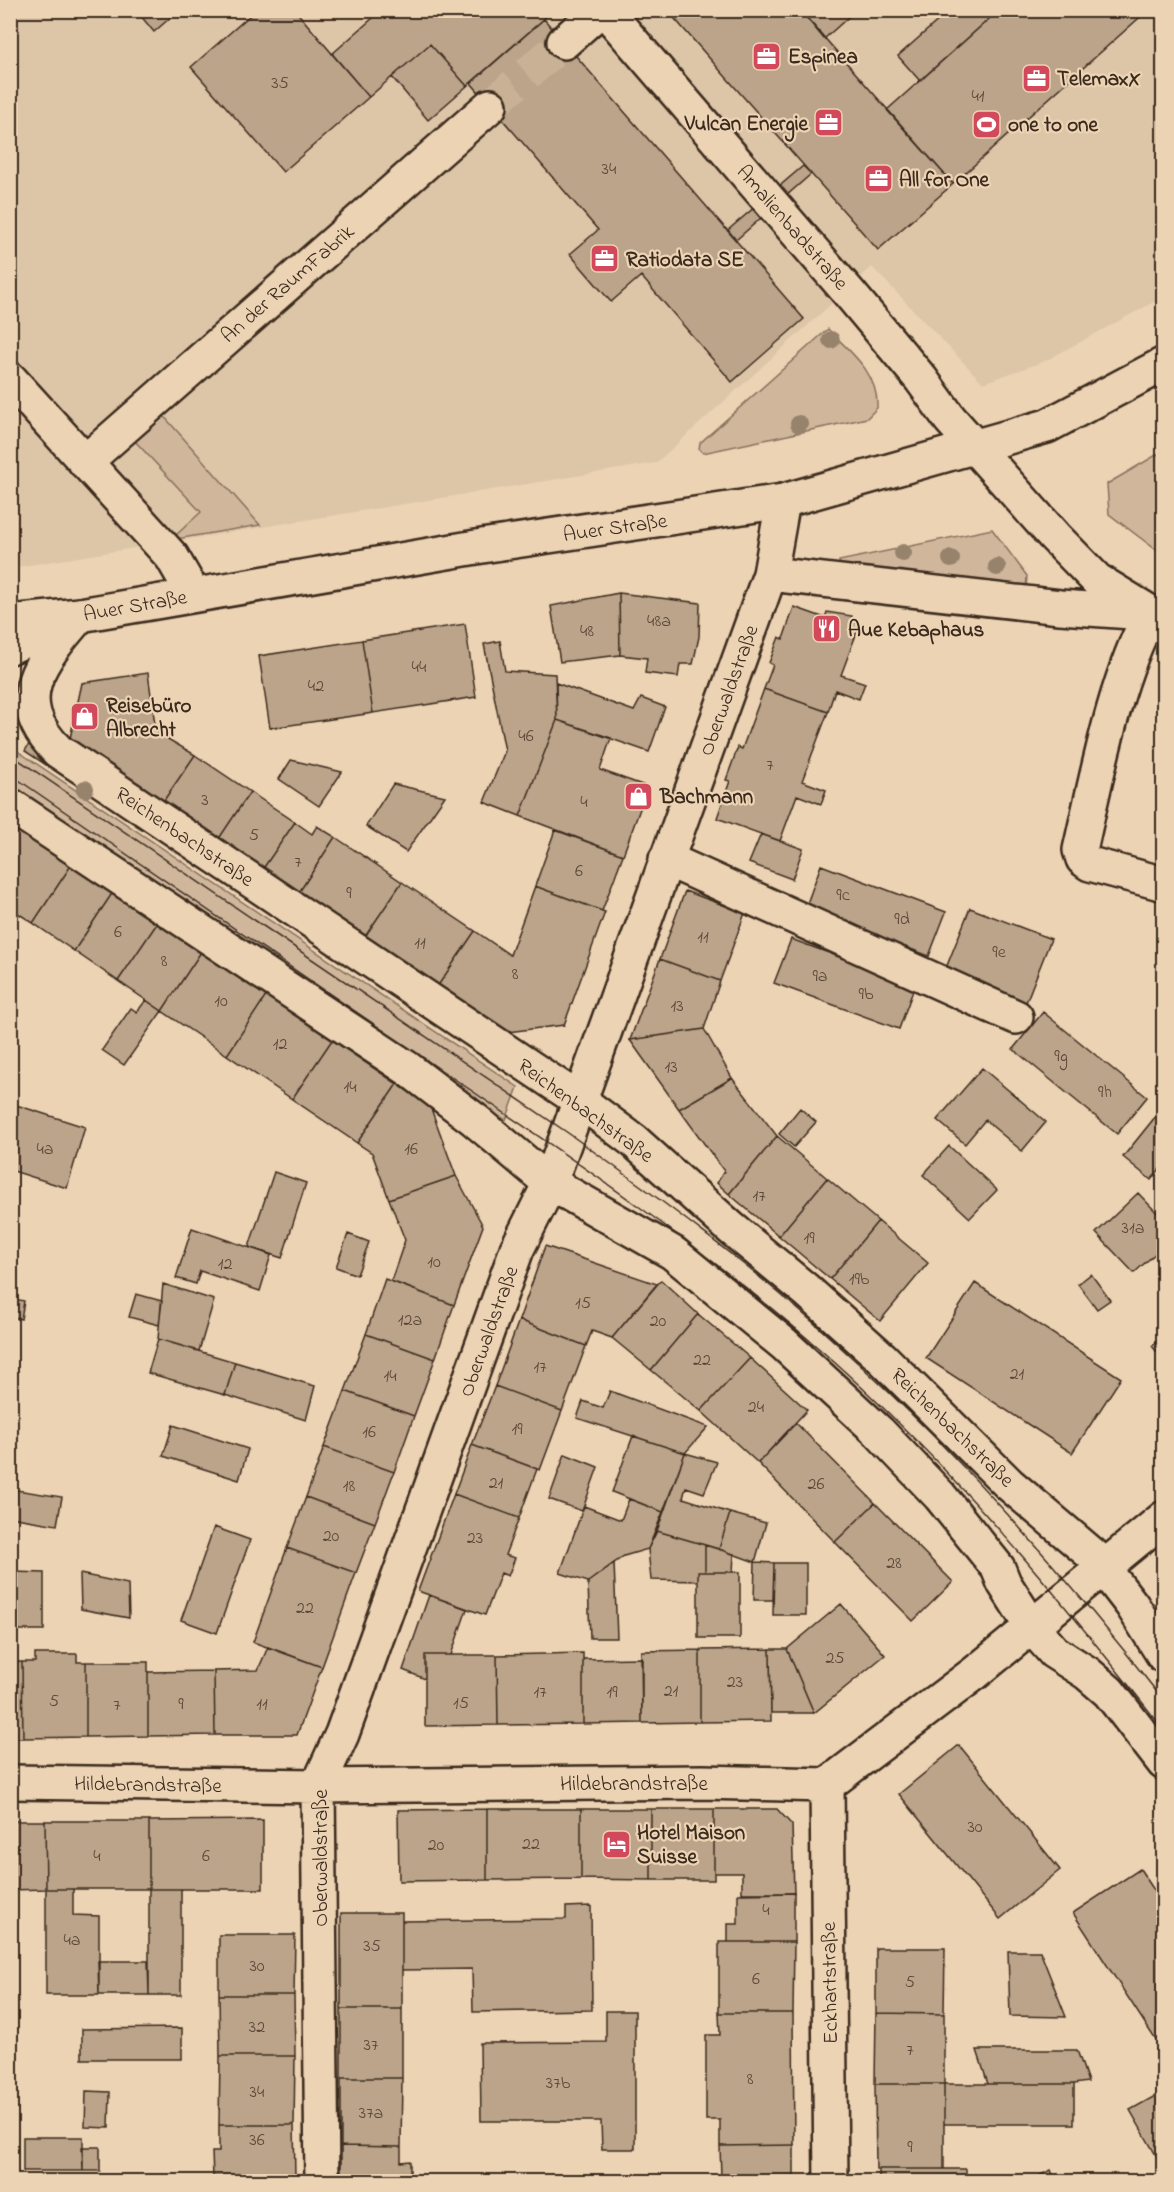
<svg xmlns="http://www.w3.org/2000/svg" width="1174" height="2192" viewBox="0 0 1174 2192" font-family="'Indie Flower',sans-serif">
  <rect width="100%" height="100%" fill="#ecd3b4"/>
  <filter id="ink" filterUnits="userSpaceOnUse"><feTurbulence type="fractalNoise" baseFrequency=".0167" numOctaves="2"/><feDisplacementMap in="SourceGraphic" scale="12" xChannelSelector="R" yChannelSelector="G"/><feConvolveMatrix kernelMatrix="1 2 1 2 8 2 1 2 1" color-interpolation-filters="sRGB"/></filter>
  <g filter="url(#ink)">
    <path fill="#ddc5a7" d="M11 11H1163V297L1045 361 983 383 872 267 656 463 11 568Z"/>
    <path fill="#d0b79c" stroke="#86705d" stroke-width="1.5" d="M828 329C850 352 879 373 877 408L867 418 703 453 699 449 700 443Z
      M162 414 260 525 176 539 174 537 201 512 134 440Z
      M1163 451V555L1109 514 1107 484Z
      M992 529 1027 576 1026 589 840 567 839 561Z
      M10 746 518 1087 506 1120 501 1117 497 1128 11 791Z"/>
    <path fill="#bba48a" stroke="#3b2a1e" stroke-width="1.5" d="M136 10H179L154 32Z
      M256 10H295L369 97 283 172 191 67Z
      M382 10H541L546 17 467 86 430 44 369 97 332 54Z
      M667 10H800L953 184 878 250Z
      M800 10H853L854 12 824 39Z
      M950 10H999L920 81 898 56Z
      M999 10H1148L953 184 887 110Z
      M544 19 804 319 732 382 641 276 611 302 570 254 598 230 471 83Z
      M430 44 467 86 428 120 392 77Z
      M803 166 811 174 736 240 728 230Z
      M619 593 700 603 699 637 693 664H680L678 677 645 673 647 658 620 655Z
      M619 593 620 655 560 662 551 606Z
      M794 607 825 618 827 612 852 616 851 621 860 624 841 675 865 683 859 699 835 690 828 712 764 689 773 665 769 663 779 637 783 639Z
      M465 624 476 697 373 713 362 640Z
      M362 640 373 713 270 728 259 656Z
      M500 641 505 671 555 674 557 720 520 816 484 802 505 751 484 644Z
      M148 673 156 732 195 755 160 806 69 743 82 683Z
      M556 683 634 711 641 698 665 707 649 752 557 720Z
      M764 689 828 712 802 781 826 790 821 804 797 795 780 841 717 818 730 781 726 780 738 747 742 749Z
      M557 720 611 738 600 770 648 787 623 855 520 816Z
      M29 744 68 770 63 776 25 751Z
      M195 755 250 792 216 843 160 806Z
      M291 760 342 772 319 806 279 779Z
      M393 784 445 796 406 852 366 826Z
      M250 792 295 822 260 873 216 843Z
      M295 822 312 834 317 826 335 837 296 897 260 873Z
      M10 825 72 864 33 923 10 908Z
      M555 830 623 855 602 911 535 886Z
      M761 834 803 849 792 879 749 863Z
      M335 837 402 882 362 941 296 897Z
      M72 864 113 892 74 951 33 923Z
      M821 865 946 912 929 956 805 909Z
      M402 882 475 931 435 990 362 941Z
      M535 886 605 912 564 1025 499 1033 435 990 475 931 510 955Z
      M685 891 745 913 720 981 660 959Z
      M113 892 158 922 118 981 74 951Z
      M970 908 1051 939 1025 1005 944 973Z
      M158 922 201 952 162 1011 118 981Z
      M791 939 915 985 899 1029 774 983Z
      M201 952 266 996 227 1055 162 1011Z
      M660 959 720 981 704 1029 630 1040Z
      M266 996 332 1040 292 1099 227 1055Z
      M146 1000 162 1011 124 1065 102 1050 131 1008 137 1012Z
      M1043 1012 1147 1097 1117 1134 1013 1049Z
      M704 1029 732 1078 679 1109 630 1040Z
      M332 1040 397 1084 357 1143 292 1099Z
      M982 1068 1046 1122 1022 1151 985 1120 965 1144 937 1120Z
      M732 1078 777 1136 729 1194 717 1183 724 1171 679 1109Z
      M397 1084 430 1106 456 1176 389 1199 372 1153 357 1143Z
      M10 1103 85 1127 67 1188 10 1170Z
      M1164 1106V1164L1151 1180 1123 1157Z
      M800 1108 816 1122 794 1147 779 1134Z
      M777 1136 827 1178 779 1236 729 1194Z
      M949 1146 997 1190 970 1218 923 1175Z
      M274 1172 306 1183 282 1258 249 1247Z
      M456 1176 483 1226 454 1305 391 1281 405 1240 389 1199Z
      M827 1178 878 1221 830 1279 779 1236Z
      M1138 1193 1164 1220V1256L1159 1250 1134 1273 1096 1233Z
      M878 1221 928 1263 880 1321 830 1279Z
      M192 1228 271 1255 260 1291 200 1271 196 1284 176 1278Z
      M348 1234 369 1242 357 1275 336 1267Z
      M545 1246 657 1284 612 1338 592 1331 586 1346 519 1320Z
      M1091 1274 1110 1300 1097 1309 1078 1284Z
      M385 1279 454 1305 435 1359 366 1334Z
      M661 1280 698 1314 651 1370 612 1338Z
      M975 1283 1121 1378 1072 1453 926 1358Z
      M163 1284 214 1300 199 1351 158 1339Z
      M136 1294 162 1301 159 1325 129 1317Z
      M10 1298 24 1301 21 1319 10 1316Z
      M698 1314 750 1358 701 1411 651 1370Z
      M519 1320 586 1346 562 1411 495 1386Z
      M366 1334 435 1359 414 1416 345 1391Z
      M1164 1337V1361L1152 1346Z
      M158 1339 235 1362 225 1395 148 1373Z
      M750 1358 807 1410 758 1463 701 1411Z
      M235 1362 315 1386 306 1420 225 1395Z
      M495 1386 562 1411 540 1470 472 1445Z
      M345 1391 414 1416 394 1472 324 1447Z
      M610 1391 708 1427 685 1453 577 1418 583 1401 603 1408Z
      M796 1423 875 1503 835 1542 758 1463Z
      M173 1425 248 1449 239 1480 163 1456Z
      M633 1436 685 1453 663 1512 612 1492Z
      M472 1445 537 1469 519 1518 454 1494Z
      M324 1447 394 1472 375 1523 306 1497Z
      M685 1453 717 1462 704 1493 686 1487 683 1498 730 1513 719 1549 657 1531Z
      M565 1454 598 1467 582 1511 549 1499Z
      M10 1489 62 1497 57 1525 10 1517Z
      M454 1494 519 1518 505 1555 515 1558 508 1576 501 1573 485 1615 418 1591Z
      M306 1497 375 1523 356 1573 287 1548Z
      M629 1499 663 1512 648 1549 624 1556 588 1582 560 1573 584 1506 621 1520Z
      M875 1503 953 1582 913 1621 835 1542Z
      M730 1513 766 1523 755 1562 719 1549Z
      M214 1527 250 1540 217 1633 181 1620Z
      M657 1531 705 1545V1572H698V1581L651 1580 648 1549Z
      M705 1545 734 1554 733 1572H705Z
      M287 1548 356 1573 322 1667 253 1642Z
      M755 1562 774 1563 773 1600H754Z
      M614 1563 617 1638H590L588 1582Z
      M774 1563H806V1615H773Z
      M13 1572 44 1573V1630H12Z
      M698 1572H740V1638H698Z
      M80 1574 128 1584 129 1618 81 1609Z
      M429 1595 467 1609 451 1655H425V1679L403 1670Z
      M841 1604 885 1655 814 1713 787 1649Z
      M268 1647 322 1667 297 1735H215L214 1671 258 1670Z
      M770 1649H787L814 1713H771Z
      M770 1649 771 1721 700 1722V1650Z
      M700 1650V1722L642 1723 641 1651Z
      M583 1653V1724L498 1725 497 1655Z
      M35 1654H77V1662H86V1737L23 1738 22 1662H35Z
      M425 1655H497L498 1725 425 1726Z
      M642 1658V1723L583 1724V1659Z
      M10 1662H22L23 1738H10Z
      M86 1662H148V1736L86 1737Z
      M214 1671 215 1735 148 1736V1672Z
      M959 1745 1060 1870 1000 1919 899 1794Z
      M487 1809H581V1879L487 1880Z
      M487 1809V1880L399 1881 398 1810Z
      M581 1809H651V1880L581 1879Z
      M651 1809H714V1880H651Z
      M714 1809H777L792 1825 794 1893H742V1873H714Z
      M263 1820V1889H149V1821Z
      M10 1821H45L46 1889 10 1890Z
      M45 1821H149V1889H46Z
      M1140 1869 1164 1905V2042L1159 2045 1073 1913Z
      M46 1889H73V1915L99 1916V1995H46Z
      M149 1889H181V1995H149Z
      M794 1893V1942H728V1924H738V1894Z
      M591 1906 592 2010 473 2012 472 1969 402 1970V1921L566 1919V1907Z
      M341 1913H402V2009H341Z
      M219 1935H295L294 1995H219Z
      M719 1942H794L793 2013H719Z
      M876 1948H945L944 2014 876 2013Z
      M1008 1951H1040L1066 2017 1010 2016Z
      M98 1961H148L149 1995H99Z
      M219 1995H294L295 2056H220Z
      M341 2009H402V2078H341Z
      M606 2011H635V2149H602L601 2121H481L480 2043 606 2042Z
      M719 2013H793L794 2145 720 2146V2120H706V2035H720Z
      M876 2013 944 2014V2084H875Z
      M182 2028V2059H82V2029Z
      M977 2050H1077L1088 2082 1074 2084H988Z
      M220 2056H295L294 2125H219Z
      M341 2078H402L401 2147 341 2146Z
      M875 2084H944V2169H876Z
      M944 2084H1074V2124H944Z
      M86 2091 110 2092 109 2128 85 2127Z
      M1164 2091V2169L1130 2110Z
      M219 2125H294L295 2177H213L212 2152H219Z
      M23 2137H83V2171H23Z
      M794 2145V2182H704V2177L721 2176 720 2146Z
      M341 2146 401 2147V2162L410 2161V2182H341Z
      M82 2147H100V2171H83Z
      M879 2169H966V2182H879Z
      M1051 2170 1056 2182H1026Z
      M213 2177H295V2182H213Z"/>
    <g fill="none" stroke-linecap="round" stroke-linejoin="round">
      <path stroke="#c9b196" stroke-width="33" stroke-dasharray="33 16" stroke-linecap="butt" d="M490 106 564 42"/>
      <defs>
        <path id="minor" d="M605 10 850 294 921 379 950 419 1055 537 1097 580 1151 613 1164 618
          M564 42 600 10
          M10 379 172 557 194 595
          M85 462 490 106
          M770 574 1060 607 1146 613
          M1151 613C1115 678 1097 776 1080 850L1083 859 1090 864 1164 884
          M80 615C42 659 6 699 58 751L579 1100 634 1141 731 1228 806 1290 882 1358 1009 1484 1094 1556 1132 1605 1164 1656
          M10 805 407 1068 475 1120 550 1183 673 1253 784 1344 879 1432 940 1496 998 1568 1004 1583 1032 1627 1054 1652 1087 1673 1109 1692 1164 1763
          M666 859 1016 1017
          M10 1782 318 1786 703 1782 827 1785 975 1673 1164 1518
          M827 1785 831 2182
          M322 2182 318 1786 342 1734 517 1249 550 1183 568 1133 770 574 783 501"/>
        <path id="major" d="M10 622 80 615 488 545 783 501 1047 426 1164 364
          M10 647 57 625"/>
      </defs>
      <use href="#minor" stroke="#3b2a1e" stroke-width="38"/>
      <use href="#major" stroke="#3b2a1e" stroke-width="38"/>
      <use href="#minor" stroke="#ecd3b4" stroke-width="33"/>
      <use href="#major" stroke="#ecd3b4" stroke-width="33"/>
      <path stroke="#3b2a1e" stroke-width="1.5" d="M10 754 568 1133C660 1199 752 1266 836 1343 957 1452 1064 1572 1164 1701
        M10 774C154 873 297 972 441 1070 573 1159 705 1248 824 1353 952 1466 1059 1596 1164 1730"/>
    </g>
    <g fill="#97826c">
      <circle cx="831" cy="340" r="9"/>
      <circle cx="799" cy="424" r="9"/>
      <circle cx="903" cy="553" r="9"/>
      <circle cx="951" cy="559" r="9"/>
      <circle cx="997" cy="567" r="9"/>
      <circle cx="85" cy="789" r="9"/>
    </g>
  </g>
  <defs>
    <symbol id="office-square" viewBox="-11 -11 22 22"><rect x="-9" y="-9" width="18" height="18" rx="4" fill="#d1495b" stroke="#ecd3b4"/><path d="M-6-3h4V-5.5h4V-3h4V5H-6ZM-1-4.5V-3h2v-1.5ZM-6 0V1H6V0Z" fill="#fff"/></symbol>
    <symbol id="stadium-square" viewBox="-11 -11 22 22"><rect x="-9" y="-9" width="18" height="18" rx="4" fill="#d1495b" stroke="#ecd3b4"/><path d="M0-5a6.5 5 0 1 0 0 10a6.5 5 0 1 0 0-10ZM-3.5-1.8h7v3.6h-7Z" fill="#fff"/></symbol>
    <symbol id="restaurant-square" viewBox="-11 -11 22 22"><rect x="-9" y="-9" width="18" height="18" rx="4" fill="#d1495b" stroke="#ecd3b4"/><path d="M-5-6h1v4h1v-4h1v4h1v-4h1v5L-1.5 .5V6h-2V.5L-5-1ZM5-6V6H3V1.5H1.5Q1.5-4 5-6Z" fill="#fff"/></symbol>
    <symbol id="shop-square" viewBox="-11 -11 22 22"><rect x="-9" y="-9" width="18" height="18" rx="4" fill="#d1495b" stroke="#ecd3b4"/><path d="M-5-2.5h2.3a2.7 3.5 0 0 1 5.4 0H5L5.5 6h-11ZM-1.5-2.5h3a1.5 2.3 0 0 0-3 0Z" fill="#fff"/></symbol>
    <symbol id="hotel-square" viewBox="-11 -11 22 22"><rect x="-9" y="-9" width="18" height="18" rx="4" fill="#d1495b" stroke="#ecd3b4"/><path d="M-6-4.5h1.5V1H6V5H4.5V3h-9V5H-6ZM-4 0a1.8 1.8 0 1 1 3.6 0ZM.5 0V-2.5h3Q6-2.5 6 0Z" fill="#fff"/></symbol>
  </defs>
  <g fill-rule="evenodd">
    <use href="#office-square" x="750" y="40" width="33" height="33"/>
    <use href="#office-square" x="1020" y="62" width="33" height="33"/>
    <use href="#office-square" x="812" y="106" width="33" height="33"/>
    <use href="#stadium-square" x="970" y="108" width="33" height="33"/>
    <use href="#office-square" x="862" y="162" width="33" height="33"/>
    <use href="#office-square" x="588" y="242" width="33" height="33"/>
    <use href="#restaurant-square" x="810" y="612" width="33" height="33"/>
    <use href="#shop-square" x="68" y="700" width="33" height="33"/>
    <use href="#shop-square" x="622" y="780" width="33" height="33"/>
    <use href="#hotel-square" x="600" y="1828" width="33" height="33"/>
  </g>
  <g text-anchor="middle" stroke-width="4.5" stroke-linejoin="round" paint-order="stroke">
    <g font-size="18" fill="#5b4839">
      <text x="280" y="88">35</text>
      <text x="978" y="101">41</text>
      <text x="609" y="174">34</text>
      <text x="659" y="626">48a</text>
      <text x="587" y="636">48</text>
      <text x="419" y="672">44</text>
      <text x="316" y="691">42</text>
      <text x="526" y="741">46</text>
      <text x="770" y="770">7</text>
      <text x="205" y="805">3</text>
      <text x="584" y="807">4</text>
      <text x="254" y="840">5</text>
      <text x="298" y="867">7</text>
      <text x="579" y="876">6</text>
      <text x="349" y="898">9</text>
      <text x="843" y="900">9c</text>
      <text x="902" y="924">9d</text>
      <text x="118" y="937">6</text>
      <text x="703" y="942">11</text>
      <text x="420" y="948">11</text>
      <text x="999" y="957">9e</text>
      <text x="164" y="966">8</text>
      <text x="515" y="979">8</text>
      <text x="820" y="981">9a</text>
      <text x="866" y="999">9b</text>
      <text x="221" y="1006">10</text>
      <text x="677" y="1011">13</text>
      <text x="280" y="1049">12</text>
      <text x="1061" y="1061">9g</text>
      <text x="671" y="1072">13</text>
      <text x="350" y="1092">14</text>
      <text x="1105" y="1097">9h</text>
      <text x="45" y="1154">4a</text>
      <text x="411" y="1154">16</text>
      <text x="759" y="1201">17</text>
      <text x="1133" y="1233">31a</text>
      <text x="809" y="1243">19</text>
      <text x="434" y="1267">10</text>
      <text x="225" y="1269">12</text>
      <text x="859" y="1284">19b</text>
      <text x="583" y="1308">15</text>
      <text x="410" y="1325">12a</text>
      <text x="658" y="1326">20</text>
      <text x="702" y="1365">22</text>
      <text x="540" y="1372">17</text>
      <text x="1017" y="1379">21</text>
      <text x="390" y="1381">14</text>
      <text x="756" y="1412">24</text>
      <text x="517" y="1434">19</text>
      <text x="369" y="1437">16</text>
      <text x="496" y="1488">21</text>
      <text x="816" y="1489">26</text>
      <text x="349" y="1491">18</text>
      <text x="331" y="1541">20</text>
      <text x="475" y="1543">23</text>
      <text x="894" y="1568">28</text>
      <text x="305" y="1613">22</text>
      <text x="835" y="1663">25</text>
      <text x="735" y="1687">23</text>
      <text x="671" y="1696">21</text>
      <text x="540" y="1697">17</text>
      <text x="612" y="1697">19</text>
      <text x="54" y="1706">5</text>
      <text x="461" y="1708">15</text>
      <text x="181" y="1709">9</text>
      <text x="262" y="1709">11</text>
      <text x="117" y="1710">7</text>
      <text x="975" y="1832">30</text>
      <text x="531" y="1849">22</text>
      <text x="436" y="1850">20</text>
      <text x="97" y="1861">4</text>
      <text x="206" y="1861">6</text>
      <text x="766" y="1915">4</text>
      <text x="72" y="1945">4a</text>
      <text x="372" y="1951">35</text>
      <text x="257" y="1971">30</text>
      <text x="756" y="1984">6</text>
      <text x="910" y="1987">5</text>
      <text x="257" y="2032">32</text>
      <text x="371" y="2050">37</text>
      <text x="910" y="2055">7</text>
      <text x="750" y="2084">8</text>
      <text x="558" y="2088">37b</text>
      <text x="257" y="2097">34</text>
      <text x="371" y="2118">37a</text>
      <text x="257" y="2145">36</text>
      <text x="910" y="2152">9</text>
    </g>
    <g font-size="21" font-weight="bold" fill="#3b2a1e" stroke="#ecd3b4" text-anchor="start">
      <text x="788" y="63">Espinea</text>
      <text x="1057" y="85">TelemaxX</text>
      <text x="808" y="130" text-anchor="end">Vulcan Energie</text>
      <text x="1008" y="131">one to one</text>
      <text x="899" y="186">All for One</text>
      <text x="626" y="266">Ratiodata SE</text>
      <text x="848" y="636">Aue Kebaphaus</text>
      <text x="106" y="712">Reisebüro<tspan x="106" dy="24">Albrecht</tspan></text>
      <text x="660" y="803">Bachmann</text>
      <text x="637" y="1839">Hotel Maison<tspan x="637" dy="24">Suisse</tspan></text>
    </g>
    <g font-size="21" fill="#3b2a1e" stroke="#ecd3b4">
      <text transform="translate(793 227) rotate(49)" y="7">Amalienbadstraße</text>
      <text transform="translate(287 283) rotate(-41)" y="7">An der RaumFabrik</text>
      <text transform="translate(615 527) rotate(-8)" y="7">Auer Straße</text>
      <text transform="translate(135 605) rotate(-10)" y="7">Auer Straße</text>
      <text transform="translate(728 690) rotate(-70)" y="7">Oberwaldstraße</text>
      <text transform="translate(185 836) rotate(34)" y="7">Reichenbachstraße</text>
      <text transform="translate(586 1110) rotate(36)" y="7">Reichenbachstraße</text>
      <text transform="translate(488 1331) rotate(-70)" y="7">Oberwaldstraße</text>
      <text transform="translate(953 1427) rotate(44)" y="7">Reichenbachstraße</text>
      <text x="634" y="1790">Hildebrandstraße</text>
      <text transform="translate(148 1784) rotate(1)" y="7">Hildebrandstraße</text>
      <text transform="translate(320 1858) rotate(-90)" y="7">Oberwaldstraße</text>
      <text transform="translate(829 1983) rotate(-91)" y="7">Eckhartstraße</text>
    </g>
  </g>
  <rect width="1174" height="2192" fill="none" stroke="#ecd3b4" stroke-width="36"/>
  <rect x="18" y="18" width="1138" height="2156" fill="none" stroke="#3b2a1e" stroke-width="2" filter="url(#ink)"/>
</svg>
